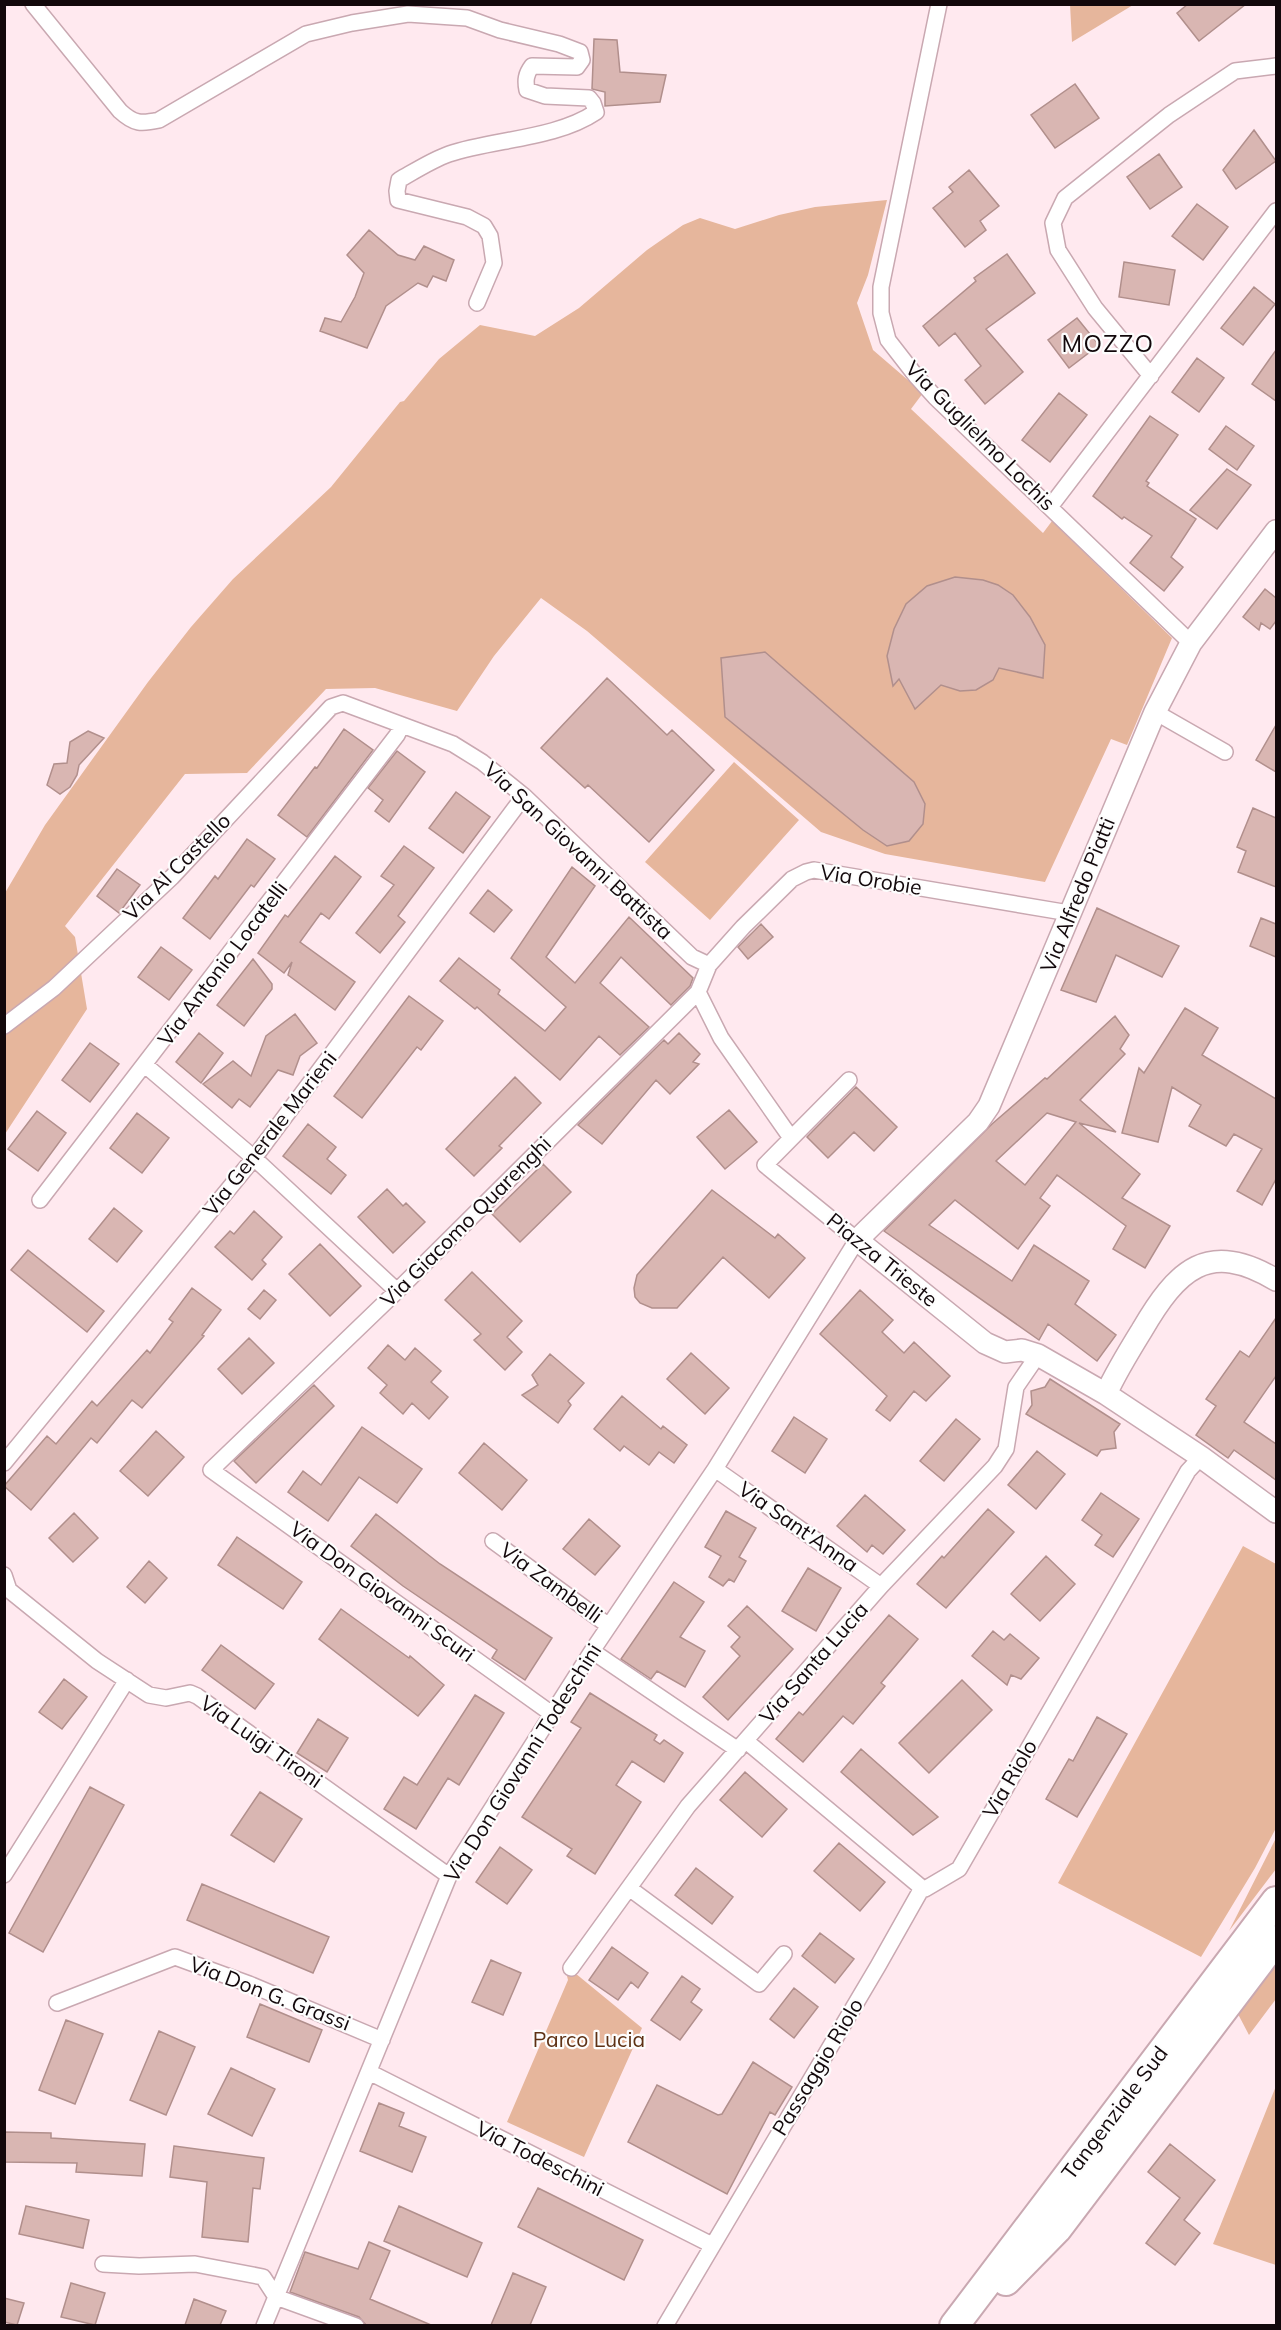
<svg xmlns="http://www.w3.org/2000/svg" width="1281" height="2330" viewBox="0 0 1281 2330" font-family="Mulish,sans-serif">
  <rect width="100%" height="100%" fill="#ffe9ef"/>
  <path fill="#e6b69c" d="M1070 4H1133V5L1072 42Z
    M887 200 868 275 857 303 873 350 923 393 911 409 1043 533 1052 521 1172 638 1127 745 1111 739 1045 882 885 854 821 832 587 631 541 598 494 656 457 711 375 688 326 689 247 773 185 774 65 926 75 937 87 1009 5 1134V893L45 825 148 682 191 627 233 579 331 487 400 402 404 401 439 359 480 325 535 336 579 308 647 250 683 225 700 218 735 229 779 215 815 207Z
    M734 762 799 820 710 920 645 862Z
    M1243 1546 1276 1564V1828L1255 1868 1201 1957 1058 1883Z
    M1276 1838V1869L1229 1931Z
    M1276 1962V1999L1249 2035 1238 2014Z
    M564 1964 642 2028 584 2157 507 2122 568 1980Z
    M1276 2086V2265L1213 2244Z"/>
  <path fill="#d9b6b2" stroke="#b18f8c" stroke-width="1.5" fill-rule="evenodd" d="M1188 4H1246L1199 41 1177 13Z
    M594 39 617 40 620 72 666 75 660 102 605 106V92L592 89Z
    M1075 84 1099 118 1055 148 1031 115Z
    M1254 130 1276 161 1236 189 1223 170Z
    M1159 154 1182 187 1150 209 1127 177Z
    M969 170 999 206 980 221 986 230 965 247 933 208 953 192 949 187Z
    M1197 204 1228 227 1203 260 1172 236Z
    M369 230 398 255 415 260 424 246 454 260 446 281 433 276 427 287 418 283 386 306 367 348 320 331 325 318 341 322 355 297 364 273 347 255Z
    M1007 254 1035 293 986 329 1023 372 985 404 965 380 981 366 955 333 939 346 923 326 976 281 974 278Z
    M1124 262 1175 270 1169 305 1119 297Z
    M1254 287 1275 304 1243 345 1221 328Z
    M1077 318 1099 345 1069 368 1048 340Z
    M1276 350V401L1252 384Z
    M1197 358 1224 378 1199 412 1172 392Z
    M1059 393 1087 415 1050 462 1022 440Z
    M1150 416 1178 435 1146 481 1149 483 1147 486 1196 519 1171 557 1183 567 1164 591 1130 563 1152 536 1124 517 1122 519 1093 496Z
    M1226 426 1254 446 1237 470 1209 449Z
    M1227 469 1251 485 1217 529 1190 510Z
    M955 577 983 580 998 585 1013 595 1030 617 1045 645 1043 678 999 668 993 680 976 690 960 691 941 685 915 709 899 679 893 686 887 656 894 629 906 604 927 586Z
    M1265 589 1276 598V621L1270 629 1261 623 1259 630 1243 617Z
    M765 652 914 782 925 804 923 824 909 841 887 846 863 830 725 717 721 658Z
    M607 678 667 735 672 730 714 770 649 842 588 785 585 788 541 748Z
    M1276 725V772L1256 760Z
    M344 729 373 750 307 837 278 815 315 767 317 768Z
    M88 731 104 738 79 765 77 775 70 787 60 794 47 785 54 764 67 763 70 742Z
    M397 751 425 772 389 822 375 811 383 800 368 788Z
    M456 792 490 817 463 853 429 828Z
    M1253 808 1276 818V887L1238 872 1246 851 1237 847Z
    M247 839 275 859 254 887 251 885 210 939 183 918 215 876 218 879Z
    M404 846 434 868 398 916 405 922 380 953 356 933 394 885 381 876Z
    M335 856 361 877 329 919 321 913 300 942 355 982 335 1010 288 975 292 962 284 973 258 953 285 915 288 917Z
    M572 867 595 886 546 957 575 983 629 917 693 978 690 986 671 1005 621 957 600 983 649 1027 620 1055 599 1036 560 1080 477 1007 475 1009 440 981 459 958 500 990 498 994 545 1031 566 1007 511 958Z
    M117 869 140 885 119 913 97 896Z
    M488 890 512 910 494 932 470 913Z
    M1097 908 1179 946 1162 977 1116 955 1096 1002 1061 990Z
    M1261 918 1276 924V957L1250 946Z
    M761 924 773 937 748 959 738 947Z
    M161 947 192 970 169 1000 138 977Z
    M253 959 272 984V989L244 1026 217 1005Z
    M409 996 443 1021 421 1050 417 1047 362 1118 334 1096Z
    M1185 1008 1218 1028 1202 1055 1276 1099V1179L1262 1205 1237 1191 1262 1149 1234 1134 1226 1146 1189 1126 1201 1105 1172 1087 1158 1142 1122 1133 1139 1068 1144 1073Z
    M295 1014 317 1043 300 1056 293 1075 278 1070 250 1107 239 1099 232 1108 203 1084 233 1061 251 1076 266 1036Z
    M1115 1016 1129 1035 1120 1049 1125 1054 1080 1100 1116 1132 1079 1123 1140 1174 1122 1198 1170 1226 1145 1268 1113 1249 1126 1226 1057 1175 1040 1198 1050 1206 1018 1249 955 1200 929 1225 1012 1281 1034 1245 1089 1281 1075 1304 1116 1335 1097 1361 1048 1324 1039 1340 884 1231 992 1124 1045 1078 1047 1079ZM1047 1113 1076 1122 1025 1185 996 1161Z
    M199 1033 223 1053 201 1083 176 1062Z
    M679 1033 700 1054 693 1062 699 1064 670 1094 656 1080 602 1144 578 1125 664 1040 668 1044Z
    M90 1043 119 1064 90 1102 62 1080Z
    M515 1077 541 1103 499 1146 502 1148 474 1176 446 1149Z
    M856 1087 897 1127 874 1151 854 1132 828 1158 807 1137Z
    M729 1110 757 1142 725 1169 697 1137Z
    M37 1111 66 1133 38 1171 8 1149Z
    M137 1113 169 1138 142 1173 110 1148Z
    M308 1124 336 1147 327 1159 346 1175 331 1194 283 1156Z
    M543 1164 571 1192 520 1242 492 1214Z
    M387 1189 403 1206 406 1203 425 1222 393 1253 358 1217Z
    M712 1190 775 1238 778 1234 805 1258 769 1298 723 1257 677 1308H652L640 1303 635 1297 634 1288 637 1275Z
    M114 1208 142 1231 117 1262 89 1239Z
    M254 1211 282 1237 262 1260 266 1264 252 1280 215 1247 230 1231 234 1234Z
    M320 1244 361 1286 330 1316 289 1274Z
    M28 1250 104 1311 87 1332 11 1270Z
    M472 1272 522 1321 507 1337 522 1352 505 1370 474 1340 481 1334 445 1300Z
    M192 1288 221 1310 202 1335 204 1336 142 1408 132 1400 97 1443 91 1438 31 1510 4 1486 47 1436 56 1444 92 1401 97 1406 147 1350 150 1353 173 1322 169 1319Z
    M264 1290 276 1300 260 1319 248 1309Z
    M860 1290 893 1320 882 1332 904 1353 914 1342 950 1376 926 1401 914 1391 890 1421 876 1410 887 1396 820 1334Z
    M1276 1318V1376L1244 1422 1276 1444V1480L1234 1450 1228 1458 1196 1435 1216 1406 1206 1399 1240 1351 1249 1357Z
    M249 1338 274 1363 242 1394 218 1369Z
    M388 1345 405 1360 415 1348 441 1371 431 1382 448 1397 429 1419 412 1403 403 1414 380 1393 387 1385 368 1368Z
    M691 1353 729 1388 705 1414 667 1379Z
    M550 1354 584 1383 568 1401 571 1405 558 1423 522 1395 538 1385 532 1375Z
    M1050 1379 1120 1424 1114 1432 1116 1448 1101 1450 1097 1456 1026 1414 1032 1405 1031 1391 1045 1387Z
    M314 1385 334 1406 256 1483 234 1461Z
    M622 1396 661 1429 663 1426 687 1445 674 1463 659 1452 649 1465 624 1446 620 1451 594 1429Z
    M794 1417 827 1439 805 1473 772 1451Z
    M956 1419 980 1439 944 1481 920 1461Z
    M362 1427 422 1469 397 1503 359 1477 328 1521 288 1492 303 1471 321 1485Z
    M156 1431 184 1457 148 1496 120 1471Z
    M484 1443 527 1480 502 1510 459 1473Z
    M1037 1451 1065 1474 1036 1509 1008 1485Z
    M1101 1493 1139 1519 1113 1557 1095 1545 1102 1535 1082 1520Z
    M865 1495 905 1530 883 1554 872 1545 867 1552 837 1526Z
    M988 1509 1014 1532 946 1608 917 1584 942 1556 944 1558Z
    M726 1511 756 1528 739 1557 746 1561 734 1582 729 1579 723 1586 709 1577 721 1556 705 1547Z
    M74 1513 98 1538 73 1562 49 1538Z
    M376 1514 440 1564 552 1638 525 1680 492 1658 497 1650 403 1586 351 1546Z
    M589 1519 620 1546 595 1575 563 1549Z
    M237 1537 302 1582 283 1609 218 1565Z
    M1046 1556 1075 1584 1040 1621 1011 1594Z
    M149 1561 167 1578 145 1603 127 1587Z
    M808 1568 841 1588 816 1631 782 1611Z
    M674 1582 704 1602 680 1637 705 1651 685 1687 657 1671 651 1679 621 1659Z
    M747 1606 793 1649 728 1720 703 1697 740 1656 731 1647 740 1637 728 1626Z
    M341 1609 409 1658 410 1656 444 1685 418 1716 319 1639Z
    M889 1615 918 1639 881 1683 885 1686 853 1724 843 1716 803 1762 776 1739 799 1712 803 1715Z
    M993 1631 1004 1640 1010 1634 1039 1658 1021 1679 1011 1675 1007 1685 972 1656Z
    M221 1645 274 1684 255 1709 202 1670Z
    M64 1679 87 1697 62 1729 39 1712Z
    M962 1680 992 1710 929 1773 899 1743Z
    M590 1693 657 1735 654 1740 660 1744 664 1740 683 1753 664 1782 632 1761 616 1785 641 1802 595 1874 567 1856 572 1849 522 1817 581 1728 571 1722Z
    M475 1695 504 1713 459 1785 448 1778 416 1829 384 1809 404 1777 417 1785Z
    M1097 1717 1127 1734 1077 1817 1046 1799 1069 1759 1073 1761Z
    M318 1719 348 1738 327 1772 297 1753Z
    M861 1749 904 1787 938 1817 913 1835 841 1772Z
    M745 1772 787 1809 762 1837 720 1800Z
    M90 1787 124 1805 43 1952 9 1933Z
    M260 1792 302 1819 274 1862 231 1835Z
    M839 1843 885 1882 860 1911 814 1871Z
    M500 1847 532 1870 507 1904 476 1882Z
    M696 1868 733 1897 712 1924 675 1895Z
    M202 1884 329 1937 313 1973 187 1920Z
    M820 1933 854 1959 835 1983 802 1956Z
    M612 1947 648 1973 638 1988 631 1982 618 2000 589 1980Z
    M491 1960 521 1973 503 2015 472 2002Z
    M682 1976 700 1989 691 2002 702 2010 680 2040 651 2020Z
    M794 1988 818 2007 794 2038 770 2019Z
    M260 2004 322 2030 309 2062 247 2037Z
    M66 2020 103 2034 75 2104 39 2090Z
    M159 2031 195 2047 166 2115 130 2100Z
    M753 2062 792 2087 775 2115 770 2112 727 2194 628 2142 657 2085 718 2115 722 2114Z
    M231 2068 275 2089 252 2136 208 2114Z
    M379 2103 404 2113 399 2126 426 2137 412 2172 360 2151Z
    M4 2132 51 2133V2138L145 2144 142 2176 76 2172 77 2163 4 2162Z
    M1170 2144 1215 2180 1184 2220 1200 2233 1175 2265 1146 2243 1180 2198 1148 2172Z
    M174 2146 264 2158 260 2189 253 2188 248 2242 202 2237 207 2182 170 2177Z
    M538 2188 643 2240 624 2280 518 2227Z
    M26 2206 89 2220 83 2248 19 2234Z
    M399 2206 482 2243 467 2277 384 2241Z
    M369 2242 390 2251 370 2299 431 2325H366L359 2317 290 2292 305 2252 358 2269Z
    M513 2273 546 2287 530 2325H491Z
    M71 2283 105 2293 95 2325 61 2317Z
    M4 2298 24 2303 17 2325 4 2322Z
    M194 2299 226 2311 220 2325H185Z"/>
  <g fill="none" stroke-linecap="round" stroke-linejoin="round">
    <defs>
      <path id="street" d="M33 4 120 111C134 124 141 124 159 120L306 34 352 23 408 14 467 18 500 30 559 44 580 52 582 60 577 67 532 66C526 74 525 80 527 90L545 96 589 98 593 103 596 112C556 139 494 139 449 154 432 160 415 171 399 180L397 191 398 200 467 217 484 226 490 236 494 263 477 303
        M939 4 881 287V313L888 340 916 376 935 397 1191 643
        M1151 376 1095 308 1058 250 1053 223 1065 198 1169 115 1235 71 1276 66
        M1050 507 1276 211
        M1155 712 1225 752
        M698 992 721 1038 791 1138
        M4 1026 54 988 172 877 331 707 343 703 453 744 482 762 524 796 692 957 709 965
        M145 1065 254 1158 397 1291
        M40 1200 397 735 402 725
        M4 1463 254 1158 524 796
        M715 1469 881 1586
        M493 1541 609 1626
        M4 1575 9 1590
        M9 1590 97 1661 149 1695 166 1698 190 1693 197 1696 449 1876
        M592 1651 738 1750
        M552 1714 211 1470 397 1291 698 992 709 965 743 927 792 879 806 872 814 870 1069 913
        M746 1741 922 1888 925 1889 959 1869 1188 1471 1201 1457
        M4 1875 127 1680
        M629 1888 759 1984 784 1954
        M571 1968 688 1806 881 1586 995 1466 1006 1449 1016 1387 1038 1355
        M57 2003 175 1957 249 1984 382 2040
        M369 2072 712 2245
        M103 2264 139 2266 195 2264 263 2277 276 2297 356 2326
        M264 2326 449 1876 592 1651 715 1469 857 1240 765 1165 849 1080
        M665 2326 878 1966 922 1888"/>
      <path id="secondary" d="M1276 531 1191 643 1155 712 989 1106 978 1122 857 1240 985 1343 1005 1352 1022 1350 1038 1355 1106 1394 1201 1457 1276 1512
        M1106 1394C1116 1372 1129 1351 1142 1330 1177 1270 1208 1239 1276 1280"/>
      <path id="highway" d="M1006 2281 1057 2229 1276 1940
        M954 2326 1276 1901"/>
    </defs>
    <use href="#street" stroke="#c9a8b1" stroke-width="18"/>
    <use href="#secondary" stroke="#c9a8b1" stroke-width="24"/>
    <use href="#highway" stroke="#c9a8b1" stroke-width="32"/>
    <use href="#street" stroke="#fff" stroke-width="15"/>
    <use href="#secondary" stroke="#fff" stroke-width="21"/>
    <use href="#highway" stroke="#fff" stroke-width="28"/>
  </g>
  <g text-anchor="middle" stroke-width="4.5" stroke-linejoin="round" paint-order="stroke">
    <g font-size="21" fill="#12080b" stroke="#fdfdfd">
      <text transform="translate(980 436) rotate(45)" y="7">Via Guglielmo Lochis</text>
      <text transform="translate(578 851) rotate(43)" y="7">Via San Giovanni Battista</text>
      <text transform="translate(177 867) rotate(-45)" y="7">Via Al Castello</text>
      <text transform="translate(871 880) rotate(9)" y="7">Via Orobie</text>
      <text transform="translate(1078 895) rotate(-68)" y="7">Via Alfredo Piatti</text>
      <text transform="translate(223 964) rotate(-53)" y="7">Via Antonio Locatelli</text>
      <text transform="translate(270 1134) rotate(-52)" y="7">Via Generale Marieni</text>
      <text transform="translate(466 1222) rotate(-45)" y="7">Via Giacomo Quarenghi</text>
      <text transform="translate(882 1260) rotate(39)" y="7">Piazza Trieste</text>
      <text transform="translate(798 1527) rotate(35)" y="7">Via Sant'Anna</text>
      <text transform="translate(551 1583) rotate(36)" y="7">Via Zambelli</text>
      <text transform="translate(382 1592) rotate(36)" y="7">Via Don Giovanni Scuri</text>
      <text transform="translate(814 1663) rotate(-49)" y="7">Via Santa Lucia</text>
      <text transform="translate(261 1742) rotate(35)" y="7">Via Luigi Tironi</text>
      <text transform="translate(523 1763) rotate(-58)" y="7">Via Don Giovanni Todeschini</text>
      <text transform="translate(1010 1779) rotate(-60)" y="7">Via Riolo</text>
      <text transform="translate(270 1994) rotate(21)" y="7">Via Don G. Grassi</text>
      <text transform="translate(818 2067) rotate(-59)" y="7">Passaggio Riolo</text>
      <text transform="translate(1115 2113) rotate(-53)" y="7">Tangenziale Sud</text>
      <text transform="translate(540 2159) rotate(27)" y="7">Via Todeschini</text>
    </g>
    <g font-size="21" fill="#5e3114" stroke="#fdfdfd">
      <text x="589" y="2047">Parco Lucia</text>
    </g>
    <g font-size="24" letter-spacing="1.5" fill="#12080b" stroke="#fdfdfd">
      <text x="1108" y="352">MOZZO</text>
    </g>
  </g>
  <rect width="1281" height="2330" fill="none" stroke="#12080b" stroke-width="12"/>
</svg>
